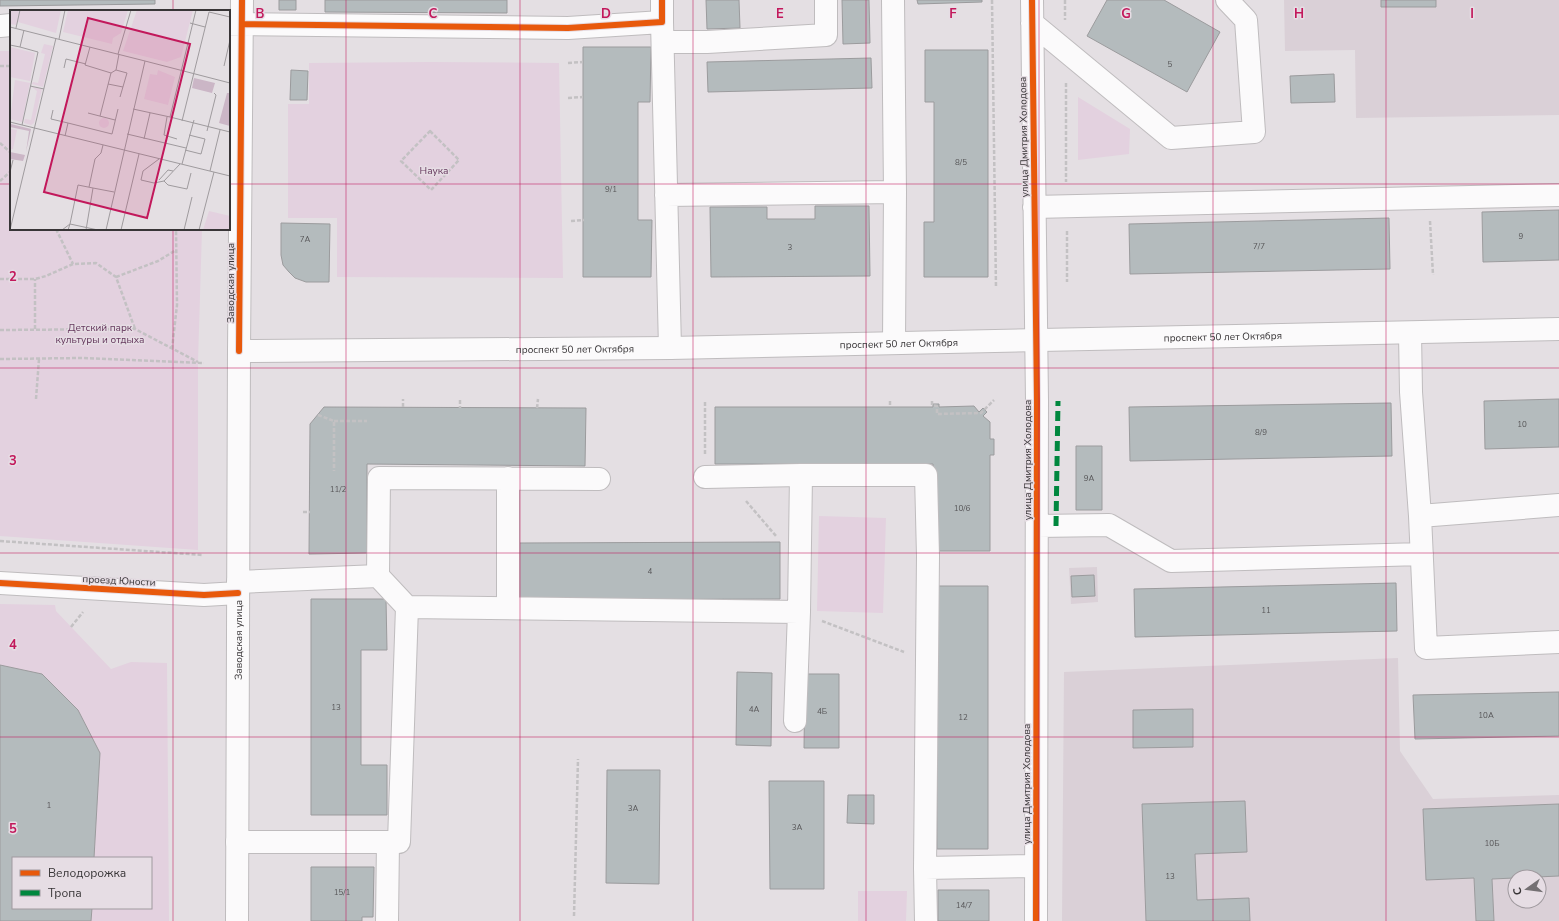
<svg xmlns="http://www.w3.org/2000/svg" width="1559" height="921" viewBox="0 0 1559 921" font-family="'Nunito Sans',sans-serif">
  <rect width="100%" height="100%" fill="#e4dfe3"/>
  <path fill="#dad0d7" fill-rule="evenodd" d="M1284 0H1381L1382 7H1435L1436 0H1559V115L1356 118 1355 50 1285 51Z
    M1097 567 1098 602 1071 604 1069 568Z
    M1398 658 1400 751 1433 799 1559 795V804L1423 809 1426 880 1474 878 1476 921H1250L1249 898 1197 900 1195 854 1247 852 1245 801 1142 804 1146 921H1062L1064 672ZM1193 709V747L1133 748V710Z
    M1559 876V921H1494L1492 879 1515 878V901H1539V877Z"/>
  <path fill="#e3d1df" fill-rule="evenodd" d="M0 51H11V229H202L198 362V550L0 536Z
    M430 62 559 63 563 278 337 277V218H288V104H309V63Z
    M1078 97 1130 129 1129 154 1078 160Z
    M819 516 886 518 883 613 817 611Z
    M0 604 55 605 56 611 111 669 131 662 167 663 169 921H0ZM13 858H151V908H13Z
    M858 891H907L906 921H858Z"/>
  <path fill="#b4bbbd" stroke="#9b9b9d" d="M0 0H155V4L0 6Z
    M279 0H296V10H279Z
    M325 0H507V13L325 12Z
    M706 0H739L740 28 707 29Z
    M842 0H869L870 43 843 44Z
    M917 0H982V2L918 4Z
    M1107 0H1164L1220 32 1187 92 1087 36Z
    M1381 0H1436V7H1381Z
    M583 47H651L650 102H638V220H652L651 277H583Z
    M925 50H988V277H924V222H934V102H925Z
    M871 58 872 88 708 92 707 62Z
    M291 70 308 71 307 100H290Z
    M1334 74 1335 102 1291 103 1290 76Z
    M815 206H869L870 276 711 277 710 207H767V219H815Z
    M1559 210V260L1483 262 1482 212Z
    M1389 218 1390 269 1130 274 1129 224Z
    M281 223 330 224 329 282H306L295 278 289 272 283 265 281 255Z
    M1559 399V447L1485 449 1484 401Z
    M1391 403 1392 456 1130 461 1129 407Z
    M933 404H939V407L974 406 979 412 983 408 987 412 983 416 990 422V439H994V455H990V551H933V464H715V407H933Z
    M324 407 586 408 585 466 367 464V553L309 554 310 424Z
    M1076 446H1102V510H1076Z
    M780 542V599L519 600V543Z
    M1094 575 1095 596 1072 597 1071 576Z
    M1396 583 1397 631 1135 637 1134 589Z
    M937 586H988V849H937Z
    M311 599H386L387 650H361V765H387V815H311Z
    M0 665 42 674 78 710 100 753 94 858H13V908H92L91 921H0Z
    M737 672 772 673 771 746 736 745Z
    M805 674H839V748H804Z
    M1559 692V736L1415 739 1413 695Z
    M1193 709V747L1133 748V710Z
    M607 770H660L659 884 606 883Z
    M769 781H824V889H770Z
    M848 795H874V824L847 823Z
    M1245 801 1247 852 1195 854 1197 900 1249 898 1250 921H1146L1142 804Z
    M1559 804V876L1492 879 1494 921H1476L1474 878 1426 880 1423 809Z
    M311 867H374L373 917H362V921H311Z
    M938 890H989V921H938Z"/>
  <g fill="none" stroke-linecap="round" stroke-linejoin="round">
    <defs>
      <path id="minor" d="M893 0 895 192 894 343
        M1032 0 1037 401 1036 921
        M662 22 670 348
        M1032 23 1171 138 1254 132 1246 20 1227 0
        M229 24 568 28 662 22V0
        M0 26 11 25
        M663 42H707L826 35V0
        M666 195 895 192
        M1034 207 1559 195
        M1410 333 1411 392 1420 516 1559 505
        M239 351 242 0
        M705 477 801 475H926L928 556 925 868 1036 866
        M1420 516 1426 648 1559 642
        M1037 526 1109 525 1171 561 1422 554
        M238 582 378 576
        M0 583 204 595 238 593
        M407 607 799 612
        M508 608V478
        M795 721 799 612 801 475
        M237 842H399L407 607 378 576 379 478 599 479
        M925 868 926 921
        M387 921 388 842"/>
      <g id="major">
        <path id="s1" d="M237 921 239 351 670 348 1559 329"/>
      </g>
    </defs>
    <use href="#minor" stroke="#bfbcbe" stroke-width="24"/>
    <use href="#major" stroke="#bfbcbe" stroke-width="24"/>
    <path stroke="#c3c1c3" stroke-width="2.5" stroke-dasharray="4 2" stroke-linecap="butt" d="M992 0 996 288
      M1065 0V20
      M568 63 583 62
      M0 66H11
      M1066 83V182
      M568 98 583 97
      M430 131 459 160 431 190 401 161Z
      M0 143 11 153
      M0 181 11 171
      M571 221 584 220
      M1430 221 1433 275
      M56 229 73 264
      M1067 231V282
      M116 277 158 261 176 250
      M0 279H35L46 276 73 264 96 263 116 277 135 329
      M35 329V279
      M0 330 135 329 198 362
      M172 349 177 305 176 229
      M0 359 81 358 204 363
      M36 399 39 359
      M460 400V408
      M890 401V407
      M932 401V405L937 406V414L981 413 994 400
      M403 407V399
      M537 408 538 399
      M318 415 334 421V471
      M334 421H367
      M705 454V400
      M746 501 776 536
      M303 512H310
      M0 541 203 555
      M822 621 904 652
      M71 627 83 612
      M574 916 578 759"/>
    <use href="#minor" stroke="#fbfafb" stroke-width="22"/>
    <use href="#major" stroke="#fbfafb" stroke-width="22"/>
    <path stroke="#00873e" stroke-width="5" stroke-dasharray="10 5" stroke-linecap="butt" d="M1056 526 1058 401"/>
    <defs>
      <path id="cycleway" d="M1032 0 1037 401 1036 921
        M242 24 568 28 662 22V0
        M239 351 242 0
        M0 583 204 595 238 593"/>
    </defs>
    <use href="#cycleway" stroke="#e6dde4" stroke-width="8"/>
    <use href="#cycleway" stroke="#e8590c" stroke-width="6"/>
  </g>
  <path fill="none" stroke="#c2185b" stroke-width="1" stroke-opacity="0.55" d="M173 0V11M346 0V921M520 0V921M693 0V921M866 0V921M1039 0V921M1213 0V921M1386 0V921M0 184H11M229 184H1559M173 229V921M0 368H1559M0 553H1559M0 737H1559"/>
  <g text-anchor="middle" stroke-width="3" stroke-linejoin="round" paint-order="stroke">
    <g font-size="8" fill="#575658">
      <text x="1170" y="67">5</text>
      <text x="961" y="165">8/5</text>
      <text x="611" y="192">9/1</text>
      <text x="1521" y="239">9</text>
      <text x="305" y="242">7А</text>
      <text x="1259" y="249">7/7</text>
      <text x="790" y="250">3</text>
      <text x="1522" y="427">10</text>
      <text x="1261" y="435">8/9</text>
      <text x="1089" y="481">9А</text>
      <text x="338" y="492">11/2</text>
      <text x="962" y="511">10/6</text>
      <text x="650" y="574">4</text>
      <text x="1266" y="613">11</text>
      <text x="336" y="710">13</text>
      <text x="754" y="712">4А</text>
      <text x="822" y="714">4Б</text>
      <text x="1486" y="718">10А</text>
      <text x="963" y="720">12</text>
      <text x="49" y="808">1</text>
      <text x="633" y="811">3А</text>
      <text x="797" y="830">3А</text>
      <text x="1492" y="846">10Б</text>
      <text x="1170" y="879">13</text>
      <text x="342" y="895">15/1</text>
      <text x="964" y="908">14/7</text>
    </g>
    <g font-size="10" fill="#383537" stroke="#e6dde4">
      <text transform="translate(1023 137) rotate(-91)" y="4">улица Дмитрия Холодова</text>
      <text transform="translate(230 283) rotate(-90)" y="4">Заводская улица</text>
      <text dy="4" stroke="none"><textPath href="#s1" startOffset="1554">проспект 50 лет Октября</textPath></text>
      <text dy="4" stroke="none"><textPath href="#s1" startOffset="1230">проспект 50 лет Октября</textPath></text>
      <text dy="4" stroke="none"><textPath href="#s1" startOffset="906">проспект 50 лет Октября</textPath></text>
      <text transform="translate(1027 460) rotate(-90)" y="4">улица Дмитрия Холодова</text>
      <text transform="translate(119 580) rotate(3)" y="4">проезд Юности</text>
      <text dy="4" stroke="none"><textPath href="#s1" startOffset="281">Заводская улица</textPath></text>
      <text transform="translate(1026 784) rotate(-90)" y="4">улица Дмитрия Холодова</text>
    </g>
    <g font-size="10" fill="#64375c" stroke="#e6dde4">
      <text x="434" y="174">Наука</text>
      <text x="100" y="331">Детский парк<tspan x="100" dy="12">культуры и отдыха</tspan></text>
    </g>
  </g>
  <g transform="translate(10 10)">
    <rect width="220" height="220" fill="#e4dfe3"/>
    <path d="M0 0H51L46 23 8 12 6 15 0 14ZM58 0H118L111 23 103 28 102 34 53 22ZM127 0H183L171 47 157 52 113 41ZM34 34 43 36 33 77 22 74 23 72 28 73 35 44 31 43ZM0 37 25 43 20 71 0 67ZM148 60 165 67 158 95 134 89 140 64 147 65ZM5 70 20 73 12 112 0 109ZM22 77 32 79 24 113 21 115 14 113 15 109 21 110 27 81ZM89 113a5 5 0 1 1 10 0a5 5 0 1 1-10 0ZM1 119 7 120 3 139H0ZM199 201 220 206V220H193Z" fill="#e3d1df"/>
    <path d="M184 68 205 73 202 83 182 78ZM217 83H220V116L209 113ZM1 114 21 119 16 142 19 121 0 117ZM0 142 15 145 13 151 0 149Z" fill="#cbb6c6"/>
    <path fill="none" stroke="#9f9b9e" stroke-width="1" d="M186 0 160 107 220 122M180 13 195 17M0 17 135 51 96 220M6 18 10 0M49 29 55 0M0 35 10 37 14 20M10 37 28 42 12 115M80 37 75 55 101 63 106 60 117 63 110 87M108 44 121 0M135 51 220 73M214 56 220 30M54 58 56 49 76 54M106 60 109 44M98 74 113 77M20 76 34 79M123 99 160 107M43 100 41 109 58 113M78 103 105 110M90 106 101 63M157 107 154 125 167 129M172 111 199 2 220 7M0 112 220 166M197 121 206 85 204 83M117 124 176 138M55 126 58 113 102 124 108 99M134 129 140 103M175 140 191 144 195 129 179 125M149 149 133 161 131 170 144 173 154 171 158 175 177 179 181 163M172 154 184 110M200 161 210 120M0 162 3 150M149 170 158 160 163 161M154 171 170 154M79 177 85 149 91 143 93 135M0 220 46 28M52 220 60 214 68 175 83 178M58 220 60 214 88 220M76 220 83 178 104 182M111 220 129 144M174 220 182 187M189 220 204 162"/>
    <path fill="#c2185b" fill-opacity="0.15" stroke="#c2185b" stroke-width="2" d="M78 8 180 34 137 208 34 182Z"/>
    <rect width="220" height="220" fill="none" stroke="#383537" stroke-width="2"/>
  </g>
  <g font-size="13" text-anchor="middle" font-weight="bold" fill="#c2185b" stroke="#e6dde4" stroke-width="3" stroke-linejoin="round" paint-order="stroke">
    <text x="260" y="18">B</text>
    <text x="433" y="18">C</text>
    <text x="606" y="18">D</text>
    <text x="780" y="18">E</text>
    <text x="953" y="18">F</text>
    <text x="1126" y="18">G</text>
    <text x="1299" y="18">H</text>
    <text x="1472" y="18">I</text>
    <text x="13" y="281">2</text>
    <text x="13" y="465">3</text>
    <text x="13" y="649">4</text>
    <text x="13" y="833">5</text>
  </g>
  <rect x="12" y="857" width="140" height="52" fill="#e6dde4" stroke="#a09a9f"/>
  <rect x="20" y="870" width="20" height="6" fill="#e8590c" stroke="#a09a9f"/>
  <text x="48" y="877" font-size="12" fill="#383537">Велодорожка</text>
  <rect x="20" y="890" width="20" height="6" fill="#00873e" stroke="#a09a9f"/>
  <text x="48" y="897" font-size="12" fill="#383537">Тропа</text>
  <g transform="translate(1527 889) rotate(256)"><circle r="19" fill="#e6dde4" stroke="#a09a9f"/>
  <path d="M0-3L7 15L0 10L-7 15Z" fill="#747073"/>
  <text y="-6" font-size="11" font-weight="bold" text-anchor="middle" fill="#383537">С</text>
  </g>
</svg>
